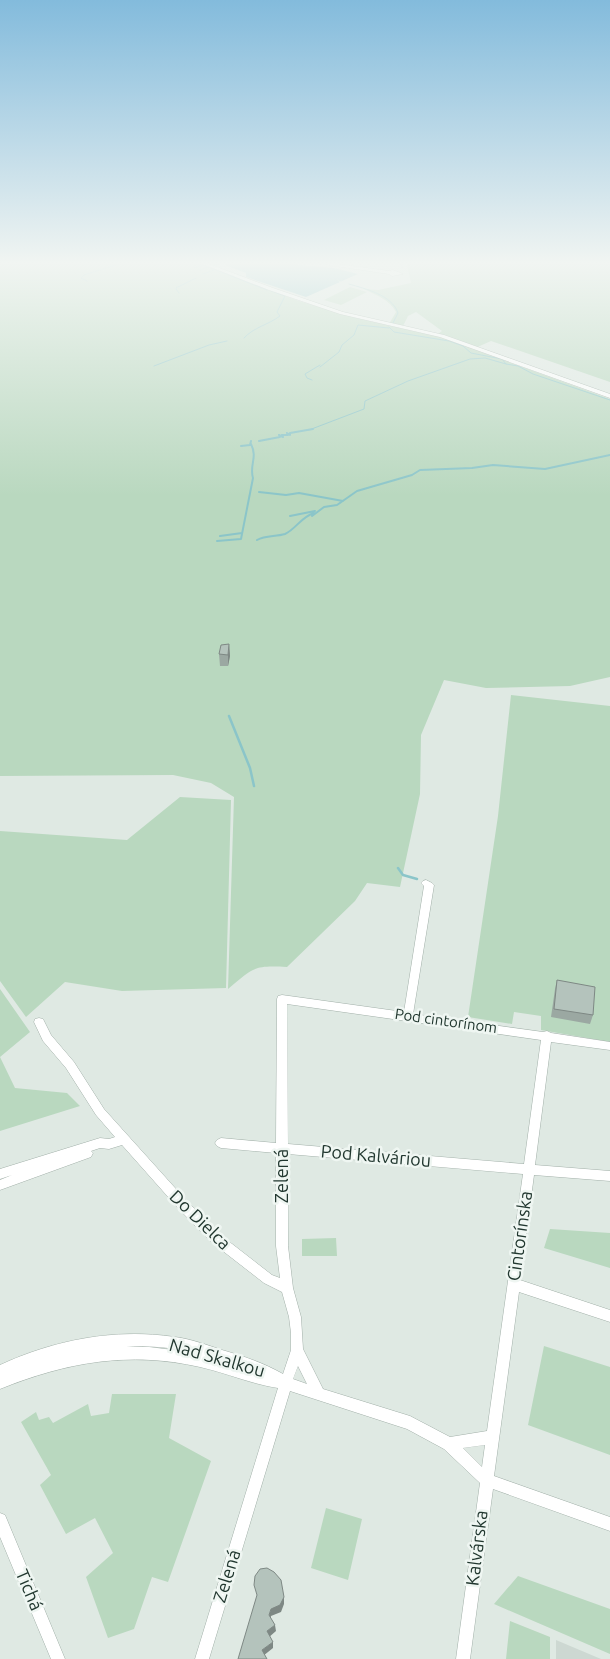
<svg xmlns="http://www.w3.org/2000/svg" width="610" height="1659" viewBox="0 0 610 1659" font-family="Ubuntu,sans-serif">
  <rect width="100%" height="100%" fill="#dfe9e3"/>
  <path fill="#cdd8d2" d="M556 1640 601 1659H556Z"/>
  <path fill="#b9d8bf" d="M0 264H200L299 301 356 318 435 336 442 331 416 312 408 316 403 326 435 333 389 324 396 312C390 300 376 295 364 289L378 290 411 283 407 264H610V382L491 341 473 349 610 399V677L570 686 486 688 444 680 421 735 420 794 400 887 367 883 355 901 287 967C253 965 253 968 228 989L234 797 211 783 173 775 0 776Z
    M350 287 367 292 341 305 324 300Z
    M511 695 610 706V1042L541 1030V1016L514 1012 512 1024 468 1017 498 816Z
    M180 797 231 800 226 988 122 991 65 982 26 1017 0 981V831L127 840Z
    M0 989 30 1032 0 1057 15 1088 67 1093 80 1106 0 1131Z
    M550 1229 610 1233V1268L544 1248Z
    M336 1238 337 1256H302V1239Z
    M544 1346 610 1367V1455L528 1425Z
    M112 1394H176L169 1438 211 1461 168 1582 152 1577 134 1629 108 1638 86 1577 113 1553 95 1518 66 1534 40 1485 51 1475 21 1422 36 1412 39 1420 49 1417 53 1423 88 1404 91 1416 109 1413Z
    M326 1508 362 1519 348 1580 311 1568Z
    M518 1576 610 1609V1654L494 1604Z
    M510 1621 550 1637V1659H506Z"/>
  <path fill="#8bc5c9" d="M228 264H286L334 268 358 274 342 281 336 279 340 282 306 297 246 277V273L225 265Z"/>
  <g fill="none" stroke-linecap="round" stroke-linejoin="round">
    <path stroke="#8bc5c9" stroke-width="1" d="M402 264V268
      M215 265H217
      M194 268 203 265 267 290
      M200 270 208 267
      M203 274 214 270
      M335 279 341 281
      M87 281 81 278 84 275 119 264
      M349 284C366 289 392 295 398 313L393 323
      M177 287 176 289 179 293
      M178 287 196 278
      M389 327 394 332 449 341 463 346 471 353 502 359 506 364 518 366 533 374 610 400
      M244 338C254 327 268 325 280 316L277 312 285 296 271 291
      M154 366 209 345 227 341
      M320 367 339 352 342 345 354 335 358 325 389 328
      M312 380 307 378 305 374 320 365
      M309 430 364 409 365 401 408 381 470 359 485 358 506 364"/>
    <path stroke="#8bc5c9" stroke-width="2" d="M259 441 280 437 279 435 283 437 282 435H288L287 433 290 435V433L313 429
      M241 446 250 445 251 441
      M259 492 286 495 299 493 343 501
      M290 516 315 511
      M312 516 324 507 337 505 357 491 412 475 420 470 472 468 493 465 545 469 610 455
      M220 536 242 533
      M257 540C266 535 275 537 285 534 296 529 301 517 314 513
      M217 541 241 539 253 478C249 465 258 458 251 444"/>
    <path stroke="#8bc5c9" stroke-width="2.5" d="M229 716 250 768 254 786
      M398 868 403 875 417 879"/>
    <defs>
      <path id="minor" d="M203 264H209L273 288 343 312 444 335 610 394V398L440 337 340 314 269 290Z
        M327 264H337L389 271 393 270 403 274 392 276 389 274 329 265Z
        M426 880 432 883 434 885 413 1014 543 1032 547 1031 551 1033 610 1042V1050L551 1042 535 1165 610 1171V1181L534 1175 520 1280 610 1310V1322L519 1292 494 1476 610 1517V1531L493 1489 470 1659H456L480 1483 444 1449 407 1429 290 1391 209 1659H195L278 1388C251 1384 227 1373 200 1367 129 1351 67 1362 0 1389V1365C54 1340 115 1328 175 1337 191 1339 207 1345 222 1350 243 1356 264 1363 283 1374L291 1350V1333L289 1317 282 1292 264 1283 210 1241 177 1207 122 1145 109 1149 100 1148 91 1151 93 1153 91 1157 0 1190V1180L12 1175 0 1179V1169L100 1138 109 1139 115 1137 96 1115 66 1068 43 1041 34 1022 35 1019 39 1018 43 1019 51 1035 74 1062 104 1109 185 1199 218 1233 272 1275 280 1278 276 1246V1153L221 1148 217 1146 215 1143 217 1140 221 1138 276 1143 277 999 278 996 282 995 404 1012 424 886 421 883 423 881ZM287 1004 541 1040 524 1164 288 1144ZM288 1154 523 1174 487 1431 450 1437 410 1416 323 1389 303 1349 301 1317 293 1288 288 1246ZM126 1347C147 1345 169 1347 189 1352L149 1347ZM298 1366 307 1384 293 1379ZM485 1445 482 1467 463 1448Z
        M0 1513 5 1515 65 1659H51L0 1537Z"/>
    </defs>
    <use href="#minor" stroke="#a2b0a9" stroke-width="1"/>
    <use href="#minor" fill="#fff" fill-rule="evenodd"/>
  </g>
  <path fill="#9ba8a2" d="M229 644 230 656 228 666H220L219 654Z
    M557 980 593 1015 590 1024 551 1017 555 989Z"/>
  <path fill="#7e8884" d="M229 644 230 656 228 666V655Z
    M284 1597V1604L281 1612 271 1616 270 1621 269 1615 271 1609Z
    M275 1625 276 1631 268 1638 267 1631Z
    M273 1642V1648L263 1656 262 1650Z"/>
  <path fill="#b4c3bc" stroke="#7e8884" d="M229 644 228 655 219 654 221 645Z
    M557 980 595 987 593 1015 554 1009Z
    M267 1568 274 1572 281 1580 284 1597 280 1605 271 1609 269 1615 275 1625 267 1631 273 1642 262 1650 267 1659H238L257 1595 254 1585 255 1576 260 1569Z"/>
  <linearGradient id="sky" x2="0" y2="1"><stop stop-color="#83bbdc"/><stop offset="0.53" stop-color="#f1f5f2"/><stop offset="1" stop-color="#f1f5f2" stop-opacity="0"/></linearGradient>
  <rect width="610" height="496" fill="url(#sky)"/>
  <g text-anchor="middle" stroke-width="5" stroke-linejoin="round" paint-order="stroke">
    <g font-size="15" fill="#21372f" stroke="#eff6f2">
      <text transform="translate(446 1021) rotate(8)" y="5">Pod cintorínom</text>
    </g>
    <g font-size="18" fill="#21372f" stroke="#eff6f2">
      <text transform="translate(376 1156) rotate(5)" y="6">Pod Kalváriou</text>
      <text transform="translate(282 1176) rotate(-90)" y="6">Zelená</text>
      <text transform="translate(200 1220) rotate(44)" y="6">Do Dielca</text>
      <text transform="translate(520 1236) rotate(-82)" y="6">Cintorínska</text>
      <text transform="translate(217 1358) rotate(16)" y="6">Nad Skalkou</text>
      <text transform="translate(477 1548) rotate(-83)" y="6">Kalvárska</text>
      <text transform="translate(227 1576) rotate(-73)" y="6">Zelená</text>
      <text transform="translate(29 1590) rotate(67)" y="6">Tichá</text>
    </g>
  </g>
</svg>
